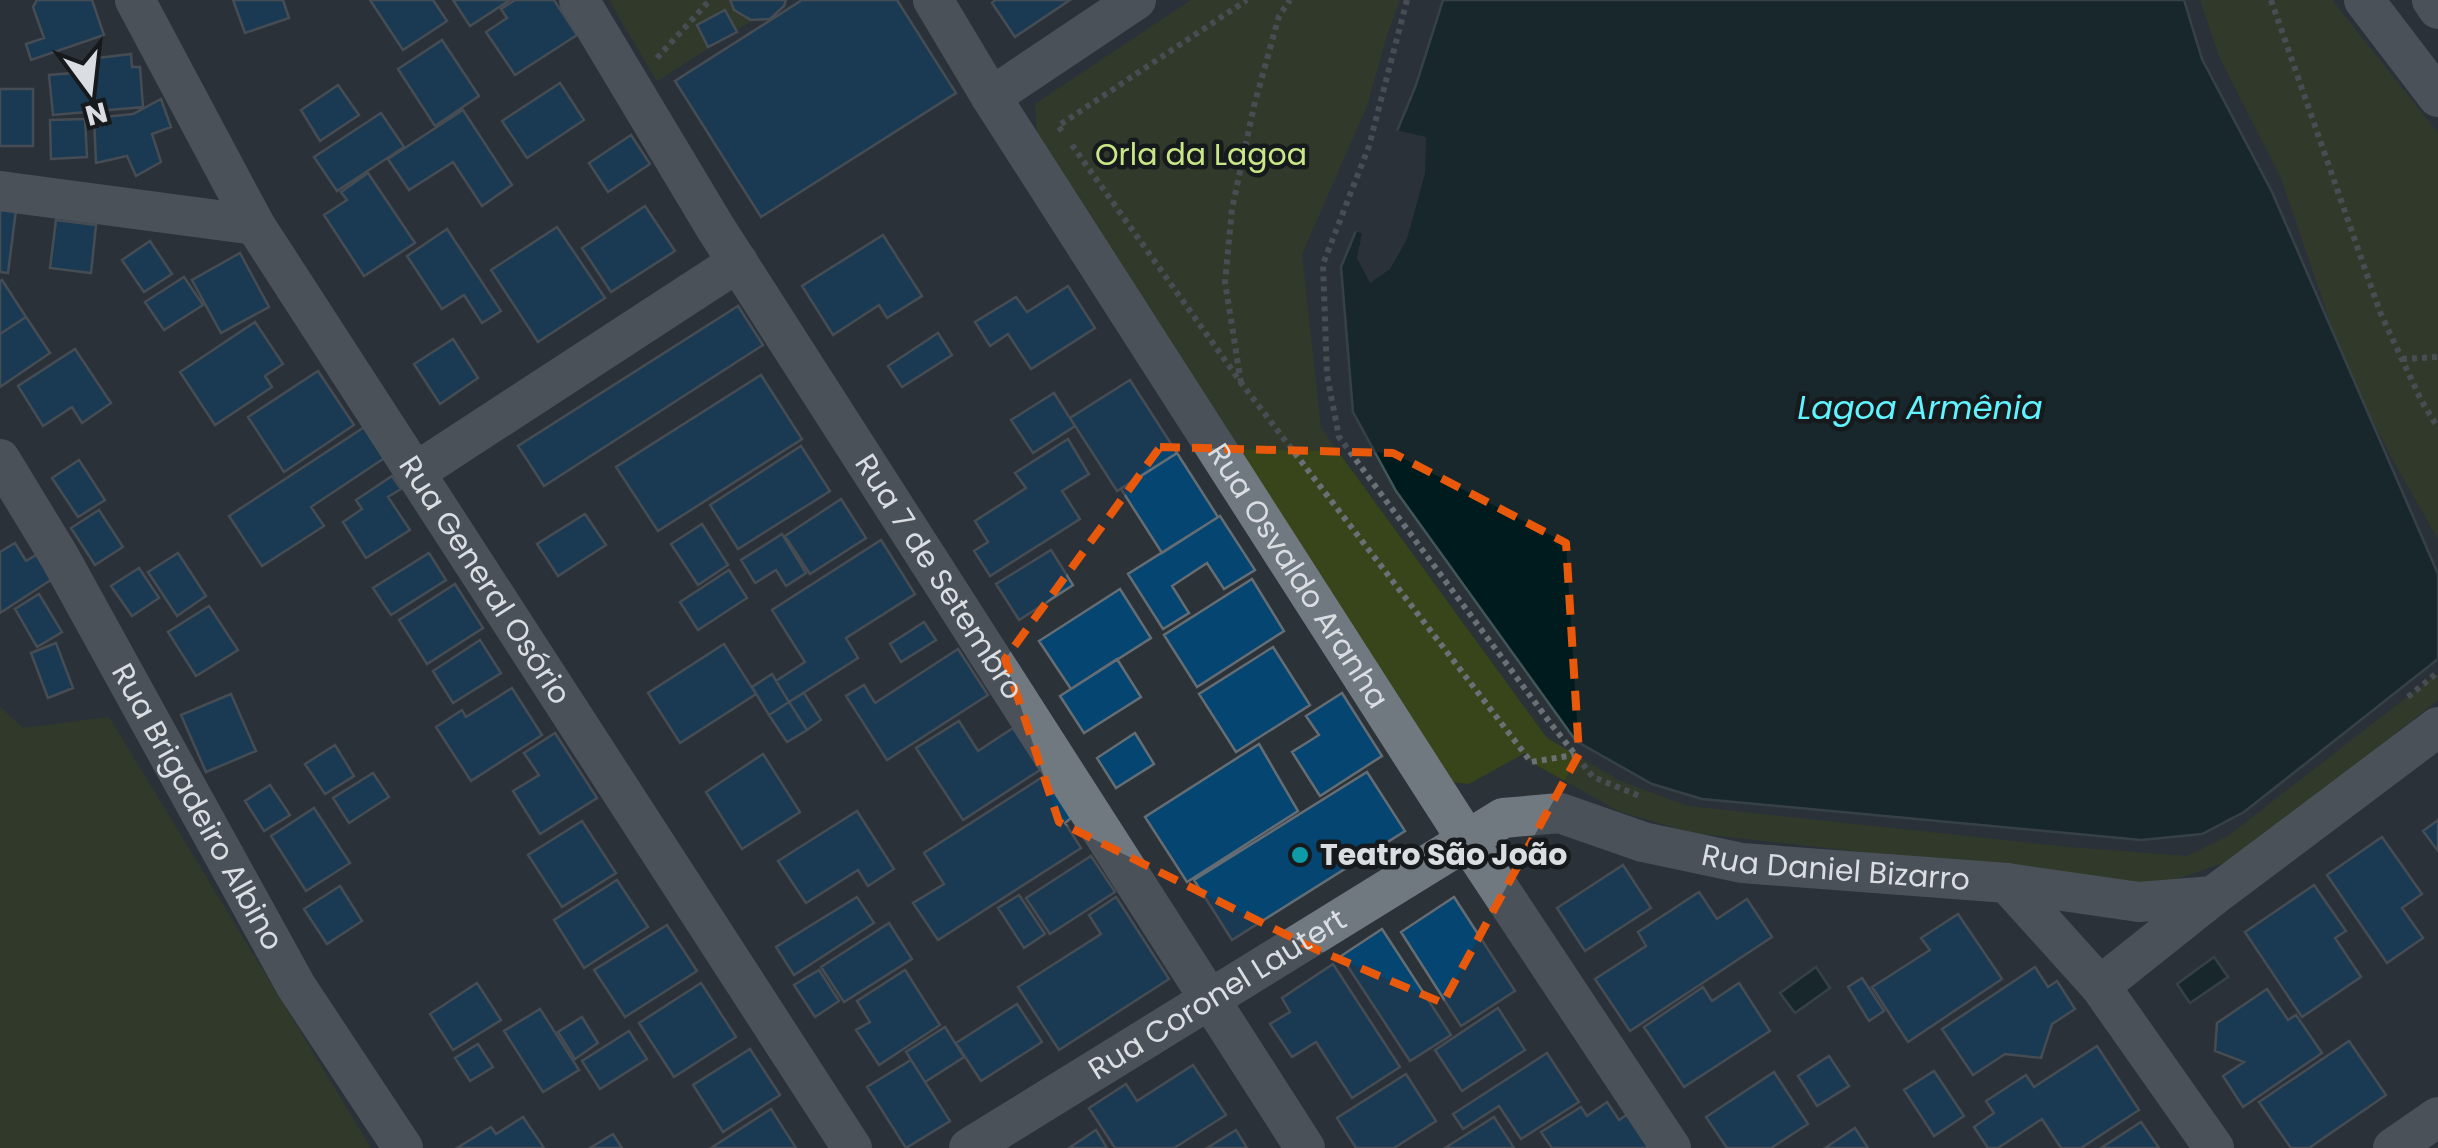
<svg xmlns="http://www.w3.org/2000/svg" width="2438" height="1148" viewBox="0 0 2438 1148" font-family="Poppins,sans-serif">
  <rect width="100%" height="100%" fill="#2b3238"/>
  <path fill="#38441a" d="M609 0H784L657 81Z
    M1191 0H1400L1387 35 1367 106 1302 254 1321 428 1547 738 1620 781 1688 806 2068 847 2187 856 2228 836 2438 673V700L2240 857 2160 885 1693 833 1618 811 1531 762 1525 753 1469 784 1451 782 1038 145 1035 104Z
    M2200 0H2332L2438 133V539L2394 462 2347 371 2281 178 2219 56Z
    M0 707 23 728 109 717 371 1148H0Z"/>
  <path fill="#001b1e" stroke="#415659" stroke-width="2.5" d="M1443 0H2184L2202 59 2272 192 2438 574V659L2244 812 2202 834 2141 840 1702 799 1652 784 1576 741 1396 491 1353 412 1341 267 1416 85Z
    M2214 957 2228 977 2190 1003 2177 984Z
    M1816 967 1830 988 1795 1013 1780 993Z"/>
  <path fill="#2b3238" d="M1395 130 1426 137 1425 173 1407 239 1390 269 1370 283 1357 258 1362 233 1350 230 1380 159Z"/>
  <path fill="#044571" stroke="#656d74" stroke-width="2.5" d="M37 0H92L104 35 31 60 26 44 44 38 33 7Z
    M233 0H283L289 18 245 33Z
    M370 0H433L447 21 403 50Z
    M453 0H510L470 26Z
    M515 0H554L577 35 515 75 486 32 507 18 501 9Z
    M730 0H786L784 6 770 19 751 20 734 10Z
    M802 0H897L956 93 761 217 675 81Z
    M995 0H1070L1015 37 992 3Z
    M725 10 737 32 708 47 697 25Z
    M442 40 479 96 435 126 398 69Z
    M131 54 132 67H140L143 107 53 115 49 75 98 71 97 58Z
    M560 83 584 120 527 158 502 121Z
    M338 85 359 115 320 141 301 110Z
    M0 89H33V146H0Z
    M161 99 171 127 152 134 161 162 136 176 127 156 96 163 94 118 133 114Z
    M463 110 512 185 482 206 453 162 409 190 388 159Z
    M381 113 404 147 337 191 314 157Z
    M85 119 87 157 51 159 50 120Z
    M631 135 650 164 608 192 589 163Z
    M368 173 415 243 364 276 324 215 347 200 341 192Z
    M645 206 675 251 611 292 582 248Z
    M0 208 16 210 8 273 0 272Z
    M56 220 96 225 91 273 50 268Z
    M557 227 605 298 538 342 491 270Z
    M447 229 501 311 482 323 464 295 442 309 407 256Z
    M883 235 922 296 887 318 879 305 833 335 802 286Z
    M150 241 172 274 144 292 122 260Z
    M240 253 269 307 221 333 192 280Z
    M184 277 203 305 164 330 145 302Z
    M2 280 26 317 0 334V281Z
    M1068 286 1095 328 1031 369 1008 334 990 346 975 322 1016 297 1027 312Z
    M738 306 763 345 544 486 518 446Z
    M26 317 50 353 0 387V334Z
    M255 322 283 364 265 376 272 387 215 425 180 372Z
    M938 333 952 355 902 387 888 366Z
    M453 339 478 378 440 404 414 364Z
    M75 349 111 403 82 423 72 407 43 426 18 386Z
    M318 371 354 425 284 472 248 417Z
    M761 375 802 439 658 531 616 467Z
    M1130 380 1177 453 1117 491 1070 418Z
    M1054 393 1075 426 1033 453 1011 420Z
    M366 426 386 457 311 507 324 526 262 566 229 516Z
    M1068 439 1089 474 1062 491 1080 519 990 576 974 551 988 542 975 521 1026 488 1015 473Z
    M801 446 830 491 738 549 710 505Z
    M1177 453 1218 517 1162 553 1121 489Z
    M79 460 105 500 78 517 52 478Z
    M392 476 401 489 388 497 410 530 366 558 343 522 362 509 356 500Z
    M841 499 866 538 810 574 785 536Z
    M99 510 123 547 95 565 71 528Z
    M585 514 606 545 558 576 537 544Z
    M1220 516 1255 570 1224 589 1207 563 1172 586 1189 613 1163 629 1128 574Z
    M702 524 728 565 698 585 671 544Z
    M782 534 806 573 786 586 776 570 755 583 741 560Z
    M881 540 915 594 846 638 858 658 789 702 776 681 805 662 772 610Z
    M15 543 26 561 41 552 57 576 0 613V552Z
    M1051 550 1073 585 1019 620 996 584Z
    M178 553 206 596 177 616 148 572Z
    M429 553 446 580 391 615 373 588Z
    M139 568 159 598 132 616 111 586Z
    M729 570 747 598 698 630 680 602Z
    M1252 579 1284 631 1197 687 1164 635Z
    M455 584 483 628 427 664 399 620Z
    M1120 589 1151 638 1071 689 1039 641Z
    M39 594 62 632 37 647 15 609Z
    M209 606 238 650 196 676 168 632Z
    M924 622 936 640 901 662 890 644Z
    M480 640 501 673 453 703 433 671Z
    M56 643 73 688 48 698 31 653Z
    M724 644 756 694 680 743 648 693Z
    M1273 647 1310 705 1236 752 1199 694Z
    M958 649 988 695 887 760 846 696 864 685 875 703Z
    M1117 659 1141 697 1084 733 1060 696Z
    M772 674 789 702 769 715 752 687Z
    M512 688 542 735 471 781 436 727 462 710 466 717Z
    M804 693 821 720 807 730 789 702Z
    M1342 693 1382 756 1320 796 1292 752 1319 735 1306 716Z
    M231 694 256 751 206 772 181 715Z
    M789 702 807 730 787 742 769 715Z
    M959 721 978 751 1013 728 1040 770 963 820 916 748Z
    M555 733 597 798 540 834 513 791 539 775 524 753Z
    M1135 733 1154 764 1116 788 1097 758Z
    M1259 744 1298 811 1187 882 1145 817Z
    M335 745 354 776 325 794 305 764Z
    M763 754 800 812 742 849 706 792Z
    M1367 772 1405 831 1232 940 1194 880Z
    M373 773 389 797 349 823 333 798Z
    M1044 776 1071 818 1065 823 1081 848 938 940 913 903 944 884 924 853Z
    M270 785 290 815 264 831 245 801Z
    M314 808 350 863 306 891 271 836Z
    M857 811 894 869 868 886 858 870 806 903 778 861Z
    M2438 820V851L2423 831Z
    M582 821 616 873 562 907 528 855Z
    M2382 837 2422 894 2402 908 2423 938 2387 963 2327 875Z
    M1091 856 1115 892 1050 934 1026 898Z
    M1623 865 1651 908 1585 951 1557 908Z
    M617 880 648 927 584 968 554 920Z
    M2314 885 2346 931 2335 938 2361 977 2302 1017 2245 932Z
    M340 886 362 921 327 944 304 909Z
    M1699 892 1717 919 1747 899 1772 937 1630 1031 1595 979 1646 946 1638 932Z
    M1019 895 1045 934 1024 948 998 908Z
    M857 897 874 923 794 975 776 947Z
    M1116 897 1169 979 1059 1050 1018 987 1101 934 1089 915Z
    M1454 897 1515 991 1461 1026 1401 932Z
    M1958 914 2002 979 1908 1042 1872 987 1930 950 1921 938Z
    M889 923 912 959 844 1002 821 967Z
    M667 925 697 971 625 1017 594 970Z
    M1382 929 1451 1035 1410 1061 1341 956Z
    M1333 964 1400 1067 1352 1098 1316 1042 1292 1057 1270 1024 1290 1012 1282 998Z
    M2035 967 2048 987 2057 981 2075 1009 2052 1024 2041 1058 2005 1054 1973 1075 1942 1029Z
    M819 970 839 1001 815 1017 794 985Z
    M905 970 940 1025 879 1065 856 1030 870 1022 857 1001Z
    M1862 978 1884 1011 1869 1021 1848 987Z
    M477 983 501 1020 453 1050 430 1014Z
    M701 983 736 1037 674 1077 639 1023Z
    M1739 983 1770 1031 1684 1087 1644 1027 1703 987 1712 1001Z
    M2267 989 2288 1020 2296 1015 2322 1053 2243 1107 2223 1076 2244 1062 2215 1051 2217 1023Z
    M1017 1004 1042 1042 981 1081 956 1043Z
    M1498 1008 1525 1050 1462 1091 1435 1050Z
    M540 1009 579 1070 543 1092 504 1031Z
    M582 1017 598 1043 575 1059 558 1032Z
    M945 1027 964 1057 925 1082 906 1052Z
    M629 1031 647 1059 600 1089 582 1061Z
    M2349 1041 2386 1095 2309 1148H2291L2259 1102Z
    M478 1044 493 1067 470 1081 455 1058Z
    M2097 1046 2139 1110 2081 1148H2061L2042 1119 1998 1148H1988L1974 1127 1994 1113 1986 1101 2026 1075 2034 1087Z
    M750 1049 780 1095 723 1132 693 1085Z
    M1547 1053 1579 1102 1521 1139 1499 1106 1463 1129 1453 1114Z
    M1829 1056 1849 1086 1817 1106 1798 1076Z
    M911 1060 950 1121 906 1148 867 1087Z
    M1193 1065 1226 1115 1174 1148H1115L1089 1108 1126 1084 1137 1101Z
    M1934 1071 1964 1116 1934 1136 1904 1090Z
    M1774 1072 1808 1124 1771 1148H1727L1706 1117Z
    M1406 1074 1436 1121 1394 1148H1356L1337 1118Z
    M1607 1102 1619 1120 1628 1114 1650 1148H1552L1541 1132 1581 1107 1587 1116Z
    M771 1109 796 1148H711Z
    M523 1117 544 1148H457L491 1127 496 1134Z
    M1494 1117 1514 1148H1445Z
    M2141 1122 2159 1148H2101Z
    M1855 1128 1868 1148H1825Z
    M1096 1130 1107 1148H1069Z
    M1236 1130 1247 1148H1207Z
    M613 1134 622 1148H590Z"/>
  <g fill="none" stroke-linecap="round" stroke-linejoin="round">
    <path stroke="#6a7076" stroke-width="6" stroke-dasharray="5 5" stroke-linecap="butt" d="M1407 0 1369 146 1323 264 1327 375 1339 437 1551 724 1593 777 1642 797
      M2271 0 2380 312 2421 400 2438 428
      M657 58 710 0
      M1062 131 1058 126 1247 0
      M1072 145 1242 384 1531 762 1574 755
      M2402 359 2438 357
      M1241 383 1225 282 1232 209 1254 106 1279 16 1290 0
      M2408 697 2438 672"/>
    <g stroke="#717980" stroke-width="40">
      <path id="s1" d="M135 0 255 225 852 1148"/>
      <path id="s2" d="M579 0 715 227 1305 1148"/>
      <path id="s3" d="M933 0 991 97 1467 840 1671 1148"/>
      <path d="M2364 0 2438 97"/>
      <path d="M2432 0 2438 9"/>
      <path d="M991 97 1136 0"/>
      <path d="M0 191 255 225"/>
      <path id="s4" d="M0 459 59 556 296 986 403 1148"/>
      <path d="M416 472 738 262"/>
      <path d="M2007 883 2100 986 2214 1148"/>
      <path d="M2100 986 2213 896 2438 727"/>
      <path id="s5" d="M969 1148 1503 818 1560 813 1643 842 1742 863 2007 883 2139 902 2213 896"/>
      <path d="M2393 1148 2438 1117"/>
    </g>
  </g>
  <path d="M0 0H2438V1148H0ZM1160 447 1393 453 1566 543 1579 754 1443 1003 1313 948 1059 822 1005 659Z" fill="#2b3238" fill-opacity=".55" fill-rule="evenodd"/>
  <path fill="none" stroke="#e8590c" stroke-width="8" stroke-dasharray="20 12" stroke-linejoin="round" d="M1160 447 1393 453 1566 543 1579 754 1443 1003 1313 948 1059 822 1005 659Z"/>
  <circle fill="#0f9aa8" stroke="#171a1c" stroke-width="4" cx="1300" cy="855" r="10"/>
  <g text-anchor="middle" stroke-width="9" stroke-linejoin="round" paint-order="stroke">
    <g font-size="30" fill="#cae788" stroke="#171a1c">
      <text x="1201" y="165">Orla da Lagoa</text>
    </g>
    <g font-size="30" fill="#dadee2" stroke="#171a1c">
      <text dy="10" stroke="none"><textPath href="#s2" startOffset="680">Rua 7 de Setembro</textPath></text>
      <text dy="10" stroke="none"><textPath href="#s3" startOffset="682">Rua Osvaldo Aranha</textPath></text>
      <text dy="10" stroke="none"><textPath href="#s1" startOffset="678">Rua General Osório</textPath></text>
      <text dy="10" stroke="none"><textPath href="#s4" startOffset="400">Rua Brigadeiro Albino</textPath></text>
      <text dy="10" stroke="none"><textPath href="#s5" startOffset="968">Rua Daniel Bizarro</textPath></text>
      <text dy="10" stroke="none"><textPath href="#s5" startOffset="292">Rua Coronel Lautert</textPath></text>
    </g>
    <g font-size="30" font-weight="bold" fill="#dadee2" stroke="#171a1c" text-anchor="start">
      <text x="1320" y="865">Teatro São João</text>
    </g>
    <g font-size="32" font-style="italic" fill="#60f4ff" stroke="#171a1c">
      <text x="1920" y="419">Lagoa Armênia</text>
    </g>
  </g>
  <g transform="translate(90 90) rotate(165)" stroke="#171a1c" stroke-width="8" paint-order="stroke">
  <path d="M0-8L18 38L0 25L-18 38Z" fill="#dadee2"/>
  <text y="-15" font-size="28" font-weight="bold" text-anchor="middle" fill="#dadee2">N</text>
  </g>
</svg>
